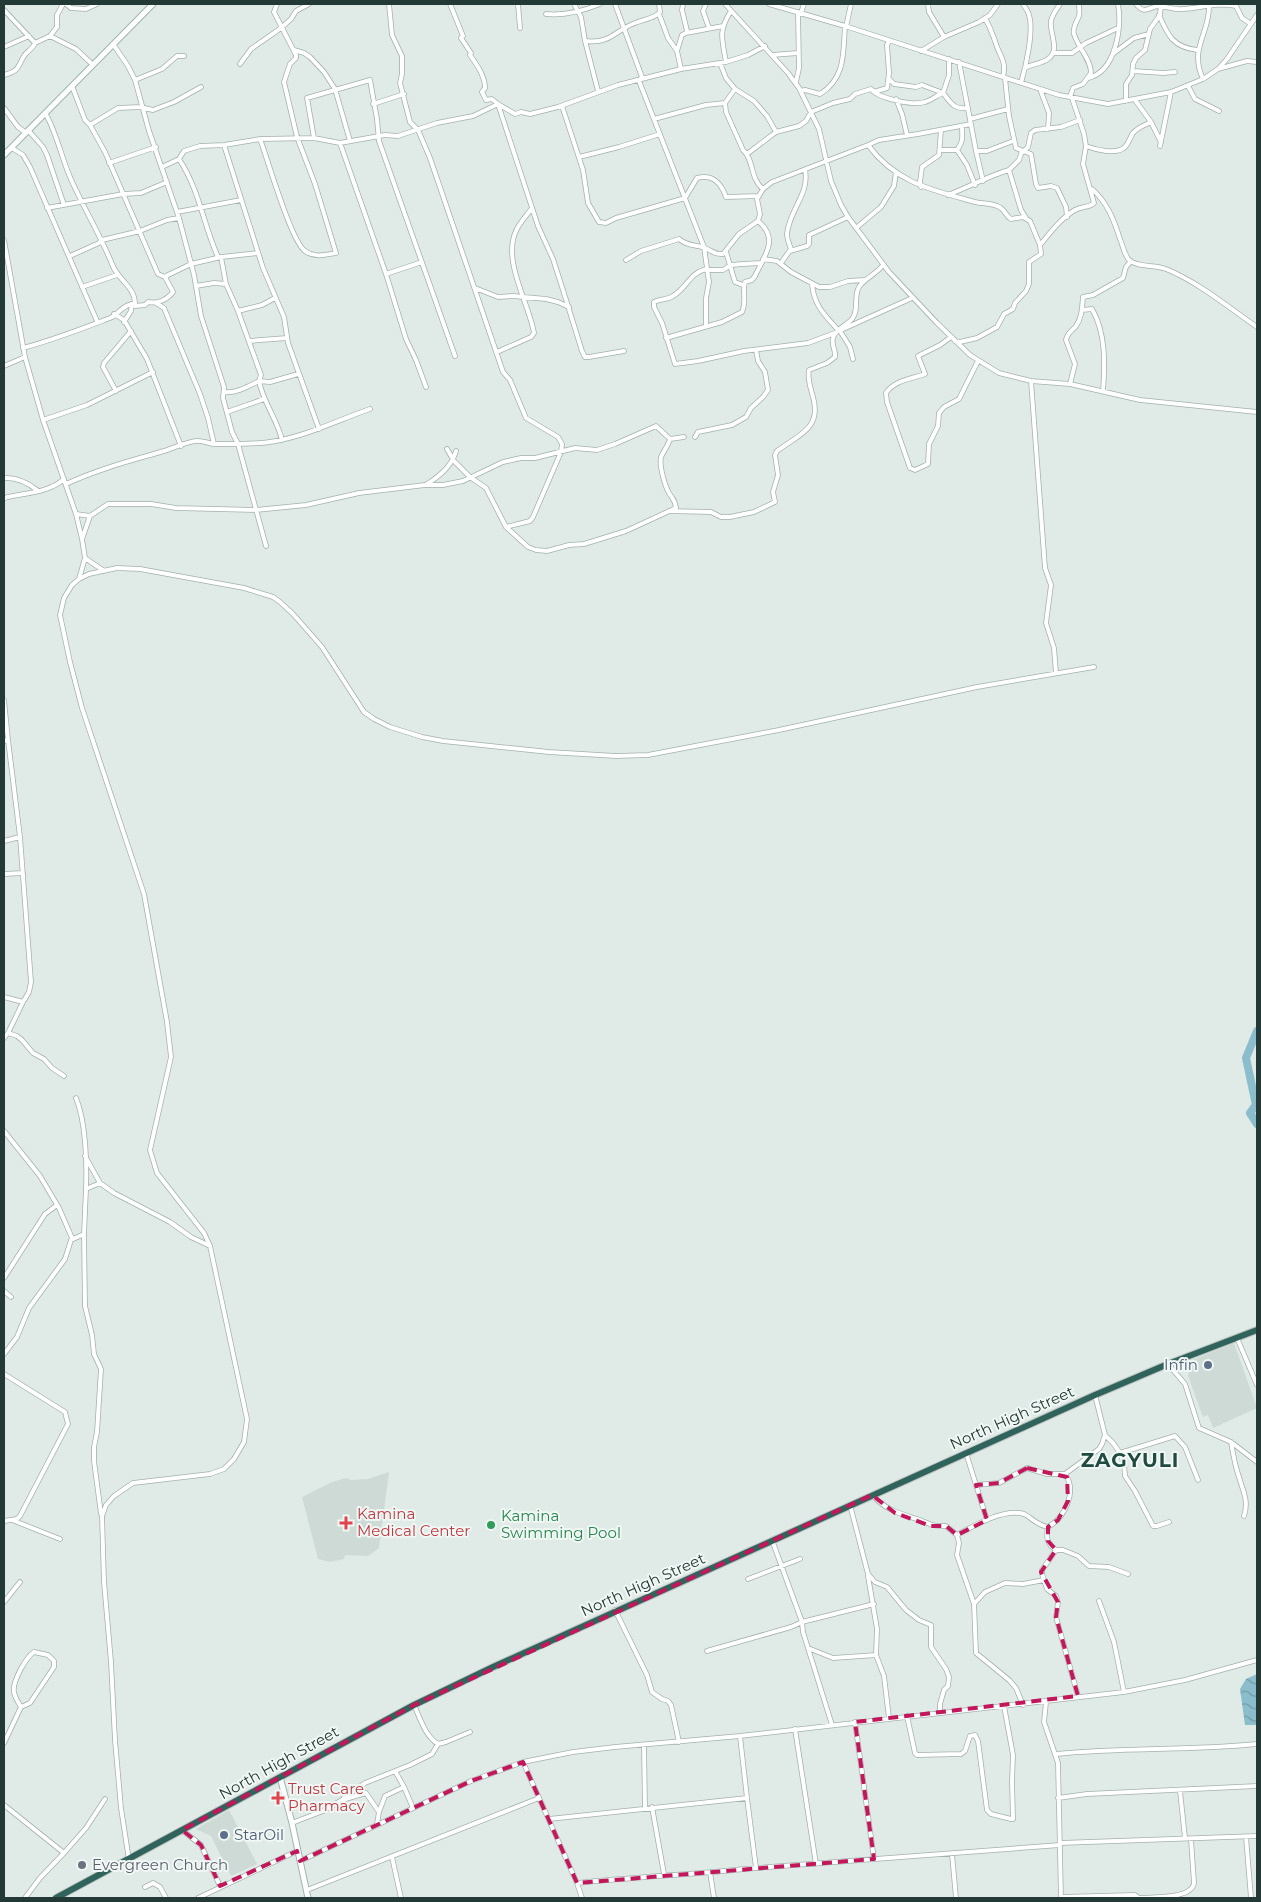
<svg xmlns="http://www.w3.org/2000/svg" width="1261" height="1902" viewBox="0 0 1261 1902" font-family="Montserrat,sans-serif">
  <defs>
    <pattern id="water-waves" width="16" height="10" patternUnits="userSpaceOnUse" patternTransform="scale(1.25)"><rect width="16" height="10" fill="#8bbdcc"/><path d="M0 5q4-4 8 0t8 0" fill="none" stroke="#719ba6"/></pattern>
  </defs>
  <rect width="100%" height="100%" fill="#e0eae6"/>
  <path fill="#cedad5" d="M1234 1343 1257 1408 1213 1428 1208 1415 1203 1417 1188 1376 1191 1363 1190 1361Z
    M389 1472 379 1548 368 1556 345 1555 344 1559 330 1562 318 1559 302 1497 332 1482 346 1478 351 1480 368 1479Z
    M229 1810 257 1864 231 1876 211 1836 196 1829Z"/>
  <path fill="url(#water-waves)" d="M1257 1674V1725H1245L1240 1689 1246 1679Z"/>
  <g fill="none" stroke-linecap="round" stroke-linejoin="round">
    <path stroke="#8bbdcc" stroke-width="8" d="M1257 1031 1246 1058 1256 1105 1250 1113 1257 1124"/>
    <defs>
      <path id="street" d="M66 4 71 8 86 9 97 4
        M389 4 392 35 402 56V74L400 83 410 122 418 130 430 158 503 372 510 380 526 418 558 437 562 444 561 452 533 517 530 521 506 527
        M450 4 463 36 461 38 471 53 470 55C477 65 485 76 485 88L482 92 486 100 492 99 498 104 515 114 521 112 530 114 558 107 618 85 681 69 726 62 748 55 765 46
        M518 4 520 28
        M574 4 581 17 585 41 598 91
        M615 4 642 77 639 81 704 247 709 282 706 298V326
        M706 4 703 11 709 28
        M725 4 788 73 799 88 819 129 831 181 841 205 848 217 889 272 937 323 970 355 999 373 1031 381 1070 384 1140 400 1257 412
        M769 4 845 26 1059 95 1108 104 1171 92 1203 79 1218 69 1227 59 1257 15
        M1136 4C1146 16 1148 6 1160 6 1167 7 1175 10 1183 9 1200 8 1219 2 1236 6L1242 18 1251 24
        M4 10 35 43 50 36 57 27V15L63 4
        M801 13 804 4
        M546 14C565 16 583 11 600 4
        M659 14 668 38 677 51 681 69
        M1159 15C1168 36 1173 47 1197 50
        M985 18C991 29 991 30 995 41 999 56 1007 60 1003 77
        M846 27 851 4
        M686 33 723 26
        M50 36 76 49 93 65
        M944 37 979 22 990 15 998 4
        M585 41C611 44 614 31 635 23 644 19 654 19 660 12L659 4
        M113 44 128 66 135 80 149 131 179 218 194 275 201 316 224 387 223 398 232 432 238 444 266 546
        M4 47 29 36
        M294 50 304 53 310 57 324 72 335 89 350 141
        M677 51 682 35 686 33 687 31 682 10 683 4
        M921 51 944 37 929 12 928 4
        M1053 53H1072L1086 43 1118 28
        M1114 53 1134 38 1149 34
        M772 55 798 53
        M726 62C722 39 718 31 731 11
        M959 62 976 151 983 181
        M720 63 726 78 735 89 754 101 767 116 776 132
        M240 64 251 49 281 28 291 19 296 11 309 4
        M1025 68C1032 64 1041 64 1048 59 1061 50 1049 33 1051 21 1052 15 1057 9 1060 4
        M1218 69 1247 61 1257 62
        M1133 71 1163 73 1175 72
        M4 75C19 71 17 68 24 56 27 51 33 49 35 43
        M1005 78 1009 116 1016 148 1031 154 1036 184 1038 188 1051 186 1057 188 1066 207 1067 217
        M1088 78C1116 72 1122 27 1118 4
        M889 79 894 84 916 87 922 85 943 93 949 75V59
        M1203 79C1189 48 1209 35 1209 7
        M135 80 162 69 177 56H184
        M796 82 799 68 798 12
        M1021 83C1026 66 1034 31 1029 15 1028 11 1025 7 1023 4
        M72 86 85 120 90 125 105 152 158 274 165 277
        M1188 86 1195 99 1219 111
        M735 89 725 103 726 112 743 150C754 159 750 179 763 189
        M1040 89 1049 113 1048 129
        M801 91 805 90 820 94C846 78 843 52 845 26
        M874 92C884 99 913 106 925 102 932 100 937 95 943 93 951 103 954 110 968 108
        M1070 97 1073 88 1083 84 1091 73C1091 59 1078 48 1074 34 1072 29 1077 21 1079 16 1080 12 1079 8 1079 4
        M896 99 902 114 907 135
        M1135 100 1151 122 1161 142
        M1126 101V84L1132 75 1133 64 1136 58 1145 50 1150 29 1160 15 1161 4
        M373 104 404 94
        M498 104 538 226 553 259 563 290 582 351 585 357H589L624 351
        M562 106 583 170 588 203 599 222 606 223 616 218 685 198 697 178C713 174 721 183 726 197L759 196
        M4 108 18 127 25 132
        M45 113C55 128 62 159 70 177 83 207 100 234 112 264 118 281 136 286 135 306L132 304 131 311 124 322
        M654 119 706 105 725 103
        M970 119 1008 109
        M90 125 118 108 140 107 153 110 174 102 201 87
        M28 130 43 147 47 155 64 205
        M314 138 307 98 370 80 377 119 379 141 455 356
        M260 139C268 160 291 241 305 251 315 258 325 255 336 253L315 184 297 137 284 82 290 64 296 58V55L276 16 274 12 277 4
        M340 143 386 274 406 339 416 360 426 387
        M224 145 263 268 284 317 288 343 319 429
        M868 145 879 140 918 134 971 124
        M1086 146C1096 150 1117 155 1125 147 1129 143 1130 137 1133 133 1138 127 1145 125 1151 122
        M1160 146 1171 92
        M12 148 23 155 30 167 97 321
        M940 150H957C964 141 962 136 962 126
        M957 150 967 165 975 185
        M976 151H987L1013 141
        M1023 152 1028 147 1031 133 1035 130 1061 127 1080 120
        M747 154 776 132 799 126 806 121 811 112 833 103 850 99 855 94 871 89 874 92 887 88 889 73 887 45 889 41
        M579 157 619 147 660 134
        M179 159C200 191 203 224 218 257
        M109 163 156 147
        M162 167 179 159 184 151 200 146 224 145 260 139 314 138 340 143 385 135 398 136 437 123 473 116 498 104
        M1009 170 1019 160 1022 151
        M921 187 920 182 922 167 939 155 941 130
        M1092 189C1107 202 1114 220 1120 239 1123 246 1124 254 1129 260 1138 268 1154 264 1166 269 1198 282 1228 307 1257 327
        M948 195C969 187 988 176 1009 170L1021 210 1026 218
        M47 208 123 194 141 193 167 182
        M177 212 241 200
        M856 228 881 207 894 186 896 172
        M4 240 25 357 43 420 76 514 82 539 85 558 79 579
        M790 251 807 246 809 244V235L848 217
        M726 252 735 282 743 285
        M70 256 99 243 102 240 140 231 167 220 179 218
        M221 257 258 253
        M763 259 777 261 791 272 819 287H830L848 281 865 280
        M626 260 641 251 679 239C689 247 694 244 705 248 713 251 714 255 723 254L739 234 758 221 760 214 757 199 763 189 772 182 868 145C896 183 932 190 975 202 983 204 994 203 1001 208 1005 211 1006 216 1011 219L1023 217 1030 221 1040 245
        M781 263 791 249C789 244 787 239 787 234 789 210 810 194 805 170
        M707 269C690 272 687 288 673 296 667 300 660 299 654 302V307L662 323 675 364 698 361 744 351 808 343 835 333
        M707 270H723L731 265 743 264 761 263
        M386 274 422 262
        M812 284C814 306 825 315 838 330
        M196 286 214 283 226 284
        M82 287 117 275
        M475 288 498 297 513 296 546 299 558 302 569 307
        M156 303 164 308 200 394 208 418 214 444
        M135 306 145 305 148 302C157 304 167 300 173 292L165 277 168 275 191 264 221 257 226 284 238 311 261 375 259 381C249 386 235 394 224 392
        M1082 310 1092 309C1106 333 1105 364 1103 391
        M238 311 262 305 275 298
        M114 314 124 320 147 359 181 446
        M841 330 912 298
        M840 331 850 347 853 359
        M951 337 940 345 918 356 925 374C911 379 895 380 886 393L887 402 910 468 915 470 928 464 929 444 938 426 939 413 944 407 959 399 978 361
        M666 338 722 322 742 312C747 301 742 291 745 282L752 280 755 276C764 256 780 239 758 221
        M249 341 287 338
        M955 341 960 342 977 338 997 327 1004 314 1013 309 1015 303 1026 291 1029 284V262L1041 254 1040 245C1050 233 1061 218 1075 210 1082 206 1089 208 1094 203L1083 164 1086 146 1084 134 1072 98
        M23 348C53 340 81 329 110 318 118 315 121 306 132 304
        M497 352 531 337 534 333C529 303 502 261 516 231 519 223 527 215 532 208
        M4 366 25 357
        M1031 381 1045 568 1051 585 1046 623 1054 648 1056 673
        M1070 384 1075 364 1066 340C1067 333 1072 331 1076 326 1082 318 1082 307 1083 297L1093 295 1123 278 1126 267 1131 261
        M116 391 103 367 104 363 131 331
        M227 412 264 399
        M43 420 87 405 153 372
        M695 437 698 432 732 425 746 417 751 408 763 397 768 390 765 372 758 361 756 350
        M282 440C277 419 263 402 259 381L270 382 298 374
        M447 449 454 461 470 477 486 488 506 527 528 547 536 550 547 551 569 545 584 544 626 531 676 508C675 499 673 500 669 493 665 486 659 466 661 457 663 452 668 446 670 439
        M4 478C17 477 27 482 37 490
        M66 484C98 469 130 461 164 451 174 448 186 442 196 441 203 440 209 444 215 444 235 444 256 445 276 441 309 435 338 420 370 409
        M427 484C440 476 452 466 456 451
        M4 498C23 493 49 493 64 479
        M669 511 711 512 721 517H730L754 512 775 502 773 492 778 475 775 455 777 451C798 435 822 429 813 397 811 389 807 379 809 370L827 363 835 357C836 350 831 345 833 338 835 329 846 326 852 319 859 310 854 299 858 289 861 280 877 274 883 265
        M76 514 90 516
        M82 539 90 516 108 504H151L176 508 256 510 306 505 359 493 425 485H443L463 481 503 462 521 458H535L575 448 597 450 615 444 656 426 670 439 684 437
        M85 558 104 571
        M4 700 8 740
        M4 741 8 740 20 837 31 982 29 992 23 1002 4 997
        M4 841 20 837
        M4 874 23 873
        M8 1033 23 1002
        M4 1038 8 1033 17 1036 22 1040 33 1053 44 1059 52 1068 64 1076
        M76 1098C86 1122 87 1164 86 1189
        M4 1131 40 1176 59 1208 72 1238
        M85 1156 100 1183 114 1193 170 1222 191 1237 210 1246
        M84 1234 85 1306 92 1335 94 1354 101 1369 97 1432 94 1447V1461L101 1514
        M4 1278 45 1214 57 1205
        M4 1291 11 1297
        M1237 1338 1257 1385
        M4 1354 17 1337 29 1308 65 1259 71 1240 84 1234 86 1189 100 1183
        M1168 1364 1185 1384 1199 1428 1231 1442 1257 1462
        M4 1374 65 1412 68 1424 20 1516 17 1519 4 1521
        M1105 1435 1113 1443 1120 1453 1124 1463 1125 1476 1135 1491 1153 1526H1157L1169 1522
        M1231 1442C1233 1454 1235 1466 1239 1477 1243 1491 1249 1501 1244 1516
        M966 1453 987 1520
        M1120 1453 1175 1436 1185 1447 1198 1480
        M976 1485 999 1483 1027 1468 1047 1474H1065
        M872 1495C887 1511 899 1513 920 1520 933 1525 930 1526 946 1526L957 1535 959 1543 957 1555 974 1604 976 1653 1009 1680 1016 1688 1023 1705
        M850 1505 868 1574 875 1582 887 1587 906 1610 919 1620 931 1625V1647L946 1669 949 1677 948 1686 944 1690 940 1704V1713
        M12 1520 60 1539
        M1048 1527C1046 1538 1047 1544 1056 1550H1063L1078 1556 1089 1566 1109 1567 1128 1574
        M957 1535C973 1526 1004 1508 1024 1514 1031 1517 1036 1525 1048 1527 1064 1518 1078 1492 1065 1474L1099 1449 1102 1444 1105 1435 1095 1395
        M772 1540 802 1622 803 1632 832 1725
        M1056 1550 1042 1570V1574L1047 1589 1056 1596 1058 1602 1056 1617 1078 1696
        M868 1576 877 1629 876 1655 884 1676 889 1718
        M748 1579 800 1559
        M1099 1601 1114 1642 1124 1692
        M4 1602 20 1582
        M974 1604 985 1592 1005 1583 1023 1584 1044 1580
        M615 1610 647 1675 652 1692 662 1699 668 1701 671 1705 679 1742
        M808 1648 833 1658 876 1655
        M707 1651 791 1627 802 1622 874 1604
        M1046 1702 1044 1722 1058 1763 1061 1898
        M414 1705C420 1718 425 1736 438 1744L446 1742 470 1732
        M907 1716 915 1753 917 1755 961 1754 965 1751 970 1736 975 1735 978 1741 987 1810 991 1814 1011 1819H1013L1012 1782 1013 1755 1004 1706
        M855 1722 874 1859
        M795 1729 816 1864
        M4 1743 21 1707 30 1703 54 1667V1661L48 1655 34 1652C26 1657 12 1682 14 1692 15 1698 18 1702 21 1707
        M644 1745 645 1808
        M1056 1754C1123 1747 1190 1751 1257 1744
        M523 1762 577 1883 582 1898
        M404 1787 413 1808
        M1180 1791 1185 1838
        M344 1798 365 1783 410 1765 432 1754 438 1744
        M747 1798 756 1868
        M1058 1798 1087 1794 1257 1786
        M4 1805 64 1853 86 1828 105 1799
        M652 1807 664 1874
        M379 1812 385 1796 404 1787 395 1771
        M549 1819 747 1798 740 1736
        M292 1823 323 1811 342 1800 366 1793 379 1812 377 1824
        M182 1830 201 1845 220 1886
        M1246 1837 1251 1898
        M1060 1843 1257 1836
        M952 1854 956 1898
        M392 1857 401 1898
        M129 1860 121 1808 115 1740 111 1662 104 1582 102 1516 106 1505 114 1496 133 1483 210 1474 224 1469 234 1459 244 1442 247 1419 210 1246 204 1233 157 1173 150 1150 171 1057 167 1022 144 894 82 708 70 662 60 615 64 598 72 585 79 579 89 574 117 568 140 569 244 588 273 597 280 602 293 614 322 647 364 712 374 719 390 727 422 737 443 741 549 752 616 756 648 755 779 730 977 687 1094 667
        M300 1861 471 1781 523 1762 573 1752 615 1747 740 1736 1124 1692 1185 1680 1257 1660
        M710 1872 714 1898
        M577 1883C637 1877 697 1874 756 1868L1060 1845
        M145 1887 153 1883 160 1887 166 1898
        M307 1890 539 1798
        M1061 1897 1135 1895 1139 1898C1153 1897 1192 1899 1194 1883L1191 1839
        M25 1898 40 1878 64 1853
        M198 1898 297 1851"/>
      <path id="secondary" d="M4 155 153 4
        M280 1777 292 1823 308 1898"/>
      <path id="highway" d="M56 1898 414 1705 493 1667 1095 1395 1168 1364 1257 1330"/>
    </defs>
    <use href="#street" stroke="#a3b1ad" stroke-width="5.5"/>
    <use href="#secondary" stroke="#a0b5af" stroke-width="7"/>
    <use href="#highway" stroke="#bdc4c2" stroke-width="8"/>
    <use href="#street" stroke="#fff" stroke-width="4"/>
    <use href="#secondary" stroke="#fff" stroke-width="5"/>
    <use href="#highway" stroke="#30635c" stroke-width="6"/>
  </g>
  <path fill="none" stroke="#c2185b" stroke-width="4" stroke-dasharray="10 6" stroke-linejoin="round" d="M1027 1468 1067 1477 1068 1501 1058 1520 1048 1527V1541L1056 1550 1041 1572 1058 1602 1056 1617 1078 1696 855 1722 874 1859 577 1883 523 1762 471 1781 300 1861 297 1851 220 1886 201 1845 182 1830 414 1705 872 1495 895 1513 931 1526H946L957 1535 987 1520 976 1485 999 1483Z"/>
  <g fill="#5c6f8a" stroke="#f0f7f4" stroke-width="2">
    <circle cx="1208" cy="1365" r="5"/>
    <circle cx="224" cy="1835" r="5"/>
  </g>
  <g fill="#e0444e" stroke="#f0f7f4" stroke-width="2">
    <path d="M343.5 1515.5h5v5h5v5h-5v5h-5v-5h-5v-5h5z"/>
    <path d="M275.5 1790.5h5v5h5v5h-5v5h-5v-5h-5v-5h5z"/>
  </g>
  <circle fill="#2e9e5b" stroke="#f0f7f4" stroke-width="2" cx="491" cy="1525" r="5"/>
  <circle fill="#6b7280" stroke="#f0f7f4" stroke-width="2" cx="82" cy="1865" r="5"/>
  <g text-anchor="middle" stroke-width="4" stroke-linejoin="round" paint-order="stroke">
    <g font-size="15" fill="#4e5e75" stroke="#f0f7f4" text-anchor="end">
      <text x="1198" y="1370">Infin</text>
      <text x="234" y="1840" text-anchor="start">StarOil</text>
    </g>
    <g font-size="15" fill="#223935" stroke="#f0f7f4">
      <text transform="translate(1012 1418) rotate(-24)" y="5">North High Street</text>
      <text transform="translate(643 1585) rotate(-24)" y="5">North High Street</text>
      <text transform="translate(279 1763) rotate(-29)" y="5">North High Street</text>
    </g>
    <g font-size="15" fill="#be3a42" stroke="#f0f7f4" text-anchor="start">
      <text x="357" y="1519">Kamina<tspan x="357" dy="17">Medical Center</tspan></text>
      <text x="288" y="1794">Trust Care<tspan x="288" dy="17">Pharmacy</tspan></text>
    </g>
    <g font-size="15" fill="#27864d" stroke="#f0f7f4" text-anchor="start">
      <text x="501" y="1521">Kamina<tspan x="501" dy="17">Swimming Pool</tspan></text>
    </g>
    <g font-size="15" fill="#5b616d" stroke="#f0f7f4" text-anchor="start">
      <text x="92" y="1870">Evergreen Church</text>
    </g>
    <g font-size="20" font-weight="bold" letter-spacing="1" fill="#204a42" stroke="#f0f7f4">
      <text x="1130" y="1467">ZAGYULI</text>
    </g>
  </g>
  <rect width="1261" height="1902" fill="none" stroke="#223935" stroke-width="10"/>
</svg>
